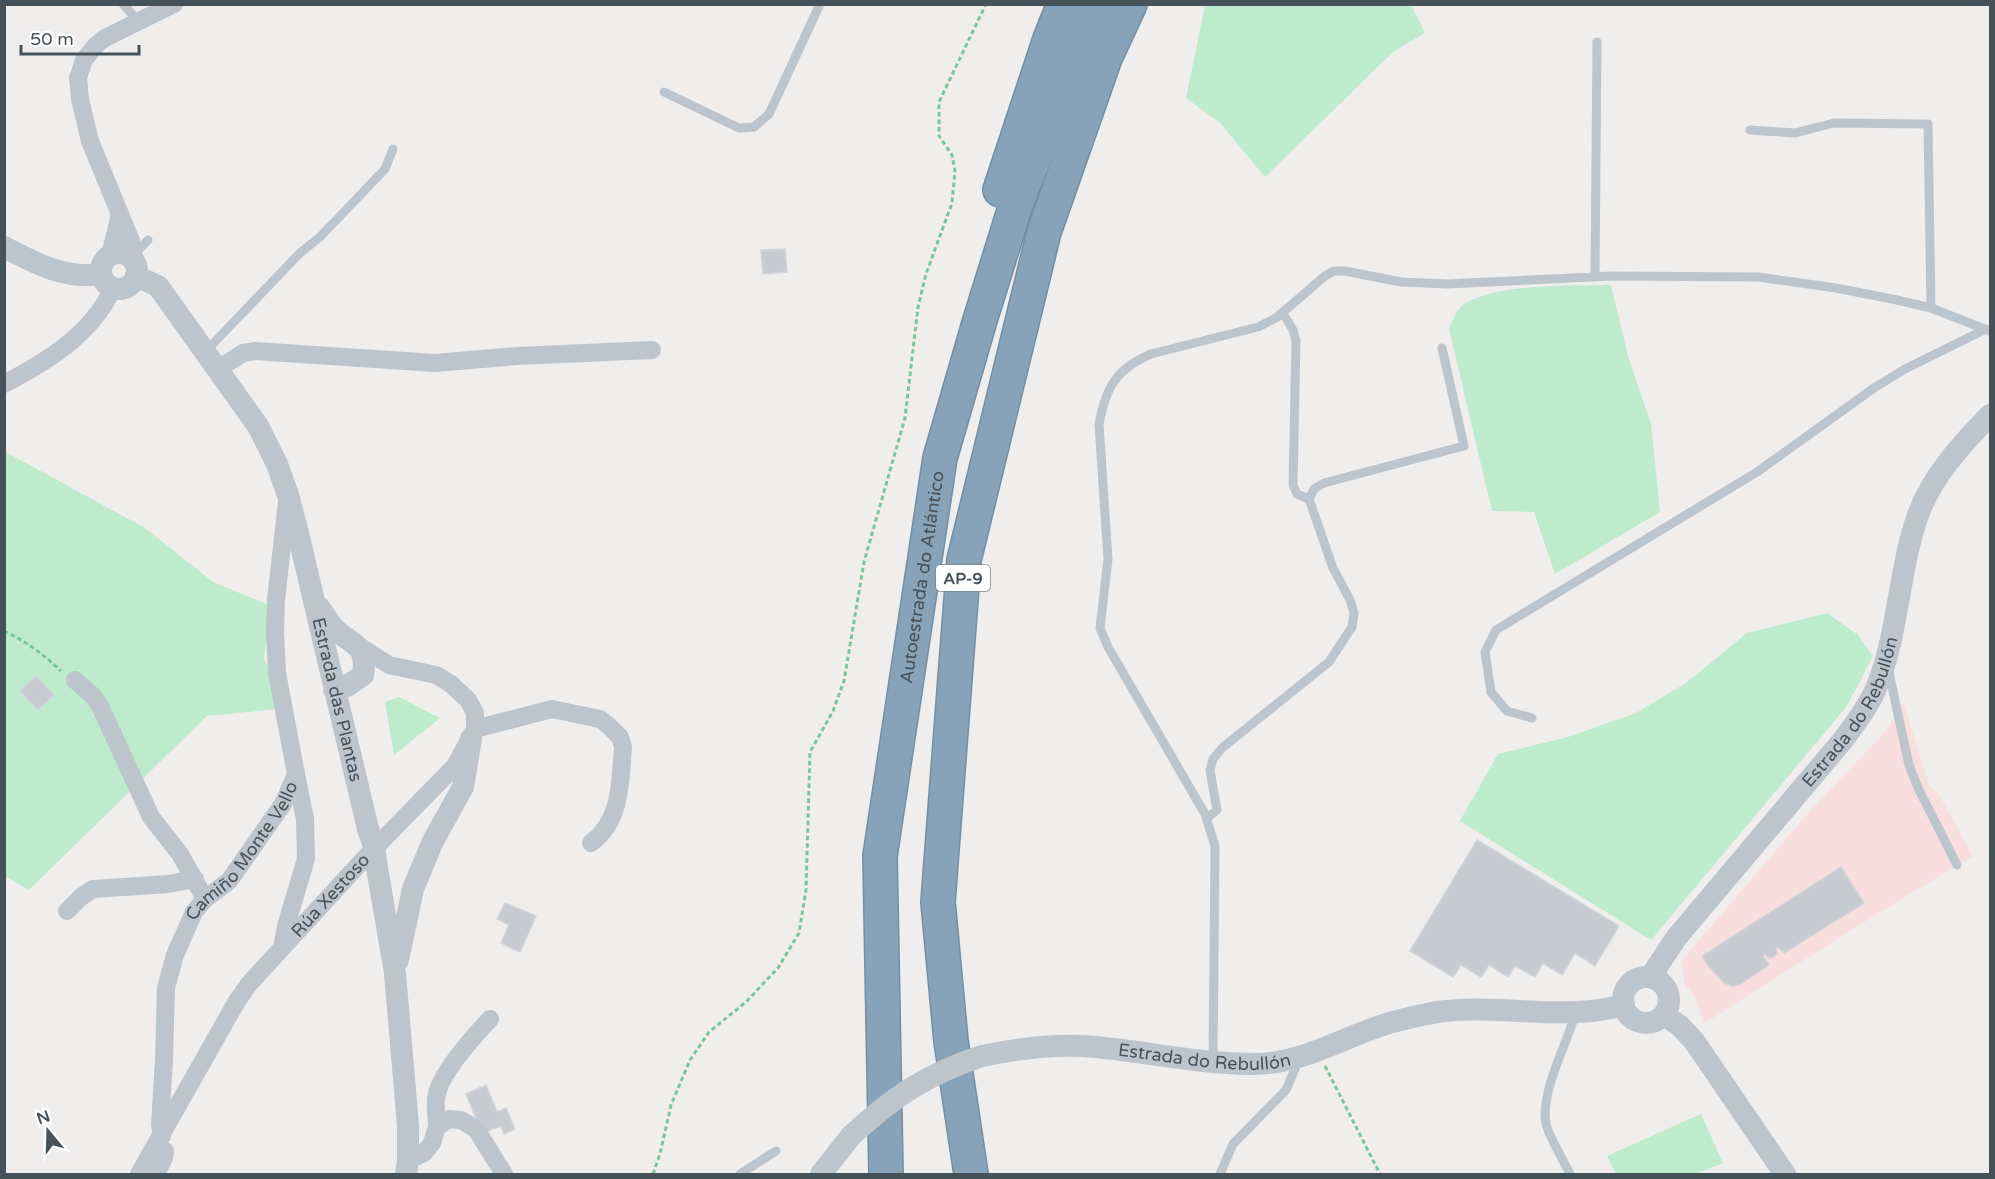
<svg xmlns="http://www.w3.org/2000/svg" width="1995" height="1179" viewBox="0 0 1995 1179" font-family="'Varela Round',sans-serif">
  <rect width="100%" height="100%" fill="#f0eded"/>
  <path fill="#f9dede" d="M1904 703 1929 786 1938 793 1973 856 1877 914 1703 1024 1696 999 1684 983 1682 960 1810 811 1886 731Z"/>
  <path fill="#bdebcc" d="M1205 5H1411L1425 33 1393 52 1265 177 1220 123 1186 98Z
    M1611 285 1628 356 1651 424 1660 512 1555 574 1534 512 1492 511 1449 329C1453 320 1456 308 1466 303 1501 283 1570 286 1611 285Z
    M4 451 145 528 213 582 271 606 264 659 288 708 207 716 29 890 5 876Z
    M1827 613 1858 635 1873 656 1847 706 1651 940 1460 821 1498 754 1568 737 1636 713 1686 683 1747 633Z
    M399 697 440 718 394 755 385 702Z
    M1701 1114 1723 1163 1696 1174H1616L1607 1156Z"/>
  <path fill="#c7cbd0" stroke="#d1d4d8" stroke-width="1.5" d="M785 249 787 272 763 274 761 250Z
    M36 676 54 695 38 710 20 691Z
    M1477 840 1619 926 1595 966 1575 953 1562 975 1543 963 1535 977 1515 966 1508 977 1489 965 1481 977 1461 965 1453 977 1410 951Z
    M1841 867 1864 903 1784 953 1778 947 1776 948 1777 954 1774 957 1769 958 1765 954 1763 956 1769 965 1739 985 1732 986 1724 983 1708 966 1702 956Z
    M505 903 536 916 520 952 501 943 509 925 497 919Z
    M486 1085 497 1112 506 1108 515 1129 504 1134 501 1126 482 1133 466 1094Z"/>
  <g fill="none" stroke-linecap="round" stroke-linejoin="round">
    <defs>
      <g id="motorway">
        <path d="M1000 190 1050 39 1064 4"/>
        <path id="s6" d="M886 1174 880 856 940 458 980 320 1017 201 1097 4"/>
        <path d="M971 1174 951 1041 938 902 964 560 1044 232 1105 58 1130 4"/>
      </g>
    </defs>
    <use href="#motorway" stroke="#738ea5" stroke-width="36"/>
    <path stroke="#78c79a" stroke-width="3" stroke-dasharray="4.5 3" stroke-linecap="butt" d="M4 631C26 641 44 655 61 671
      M1325 1066 1380 1174
      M653 1174 660 1154 671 1105 690 1060 709 1032 746 1002 778 968 799 933 806 890 810 752 833 711 844 681 864 562 905 418 918 307 926 274 952 203 955 171 952 155 939 136V102L986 4"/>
    <path stroke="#bcc5cb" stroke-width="9" d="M123 4 138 21
      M664 92 739 128 754 127 769 114 820 4
      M1750 130 1795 133 1834 123 1928 124 1931 308
      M133 256 148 240
      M1595 277 1597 42
      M1283 313 1293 330 1296 341 1293 485 1297 494 1309 499
      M206 351 300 253 320 237 385 169 393 149
      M1888 668 1909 765 1918 788 1957 865
      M1532 718 1507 711 1491 692 1485 652 1496 630 1757 472 1874 388 1905 369 1986 329
      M1207 818 1217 810 1210 770 1213 759 1222 748 1329 662 1352 627 1354 613 1350 600 1333 568 1309 499 1314 489 1324 483 1464 446 1442 348
      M1213 1062 1215 846 1205 814 1108 647 1100 628 1108 559 1099 424C1106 387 1116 369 1151 354L1258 327 1276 318 1325 276 1334 271H1345L1401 282 1447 284 1612 276 1758 277 1836 288 1897 300 1931 308 1990 331
      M740 1174 776 1151
      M1220 1174 1233 1144 1286 1090 1299 1059
      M1570 1174C1564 1161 1549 1137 1546 1124 1540 1092 1567 1044 1576 1012"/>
    <g stroke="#bcc5cb" stroke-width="18">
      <path d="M110 255 120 215"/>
      <path d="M131 257V241L90 141 80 99 78 78 84 60 96 45 105 38 174 4"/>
      <path d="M218 369 243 353 255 351 435 363 517 356 652 350"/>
      <path d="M4 384C48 361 92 334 113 288"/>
      <path d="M75 680 94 697 100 706 151 817 180 854 205 899"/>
      <path d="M475 729 552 709 600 719 609 726 620 737 623 747C620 781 622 820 591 843"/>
      <path d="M67 911 81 897 93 889 168 884 195 879"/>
      <path d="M282 948 286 926 306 859 305 819 296 774"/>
      <path d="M437 1127C437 1118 435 1108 436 1098 439 1074 473 1037 490 1019"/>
      <path id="s1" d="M162 1136 160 1124 164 1060 166 988 175 955 194 912 205 899 229 881 283 804 296 774 277 673 275 633 276 600 287 502"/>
      <path d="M408 1160 424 1153 432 1143 437 1127 449 1119 461 1120 476 1129 504 1174"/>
      <path id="s2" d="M139 1174 237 1001 249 984 362 861 455 766 475 729V713L468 700 451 684 436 675 389 665 356 644"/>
      <path d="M156 1174 164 1158 165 1151 156 1145"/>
    </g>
    <g stroke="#bcc5cb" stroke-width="22">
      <path d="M4 247C34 263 67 280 101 274"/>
      <circle cx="119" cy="271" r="18"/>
      <path id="s3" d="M136 276 158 286 258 426 277 464 288 495 297 529 368 829"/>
      <path d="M319 607C324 614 328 621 333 627 351 646 368 642 363 675L347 686 334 689"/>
      <path d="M377 868 395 973 408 1126V1160L406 1174"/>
      <path d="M398 960 413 889 433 841 463 787 471 739"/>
      <circle cx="1646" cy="1000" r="23"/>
      <path id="s4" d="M1653 978 1655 970 1676 938 1843 740C1857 721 1871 703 1879 681 1899 627 1899 569 1918 515 1932 476 1962 444 1990 415"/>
      <path d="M1664 1015 1680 1026 1694 1041 1785 1174"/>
      <path id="s5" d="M982 1056C1020 1048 1057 1043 1096 1047 1148 1052 1201 1064 1254 1064 1304 1064 1346 1035 1393 1022 1407 1018 1423 1015 1437 1012 1499 1003 1563 1022 1624 1005"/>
      <path d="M821 1174 851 1136"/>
    </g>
    <use href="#motorway" stroke="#87a3b9" stroke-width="33"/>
    <path stroke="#bcc5cb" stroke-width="22" d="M368 829 374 846 377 868
      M851 1136C893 1097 927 1074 982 1056"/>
  </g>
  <g text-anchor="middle" stroke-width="4.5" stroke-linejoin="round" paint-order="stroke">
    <rect fill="#fff" stroke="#7e868b" stroke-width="1.5" x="936" y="565" width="54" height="26" rx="4.5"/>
    <g font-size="16" font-weight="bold" fill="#465259">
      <text x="963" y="584">AP-9</text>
    </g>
    <g font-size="18" fill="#465259" stroke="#fff">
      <text dy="6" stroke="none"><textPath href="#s6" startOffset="600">Autoestrada do Atlántico</textPath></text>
      <text dy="6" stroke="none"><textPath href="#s3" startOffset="482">Estrada das Plantas</textPath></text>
      <text dy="6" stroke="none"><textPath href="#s4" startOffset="334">Estrada do Rebullón</textPath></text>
      <text dy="6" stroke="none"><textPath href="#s1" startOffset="308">Camiño Monte Vello</textPath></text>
      <text dy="6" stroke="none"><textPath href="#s2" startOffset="340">Rúa Xestoso</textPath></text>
      <text dy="6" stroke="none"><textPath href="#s5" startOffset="224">Estrada do Rebullón</textPath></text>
    </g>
  </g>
  <rect width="1995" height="1179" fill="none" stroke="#465259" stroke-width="12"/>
  <g transform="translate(48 1131) rotate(341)" stroke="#ffffff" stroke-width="4.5" paint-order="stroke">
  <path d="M0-4.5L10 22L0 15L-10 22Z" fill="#465259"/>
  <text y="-9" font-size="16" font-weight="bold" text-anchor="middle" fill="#465259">N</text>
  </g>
  <path d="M21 45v9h118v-9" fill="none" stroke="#465259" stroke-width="3"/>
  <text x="30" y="45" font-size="18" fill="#465259" stroke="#ffffff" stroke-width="4.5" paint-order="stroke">50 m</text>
</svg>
